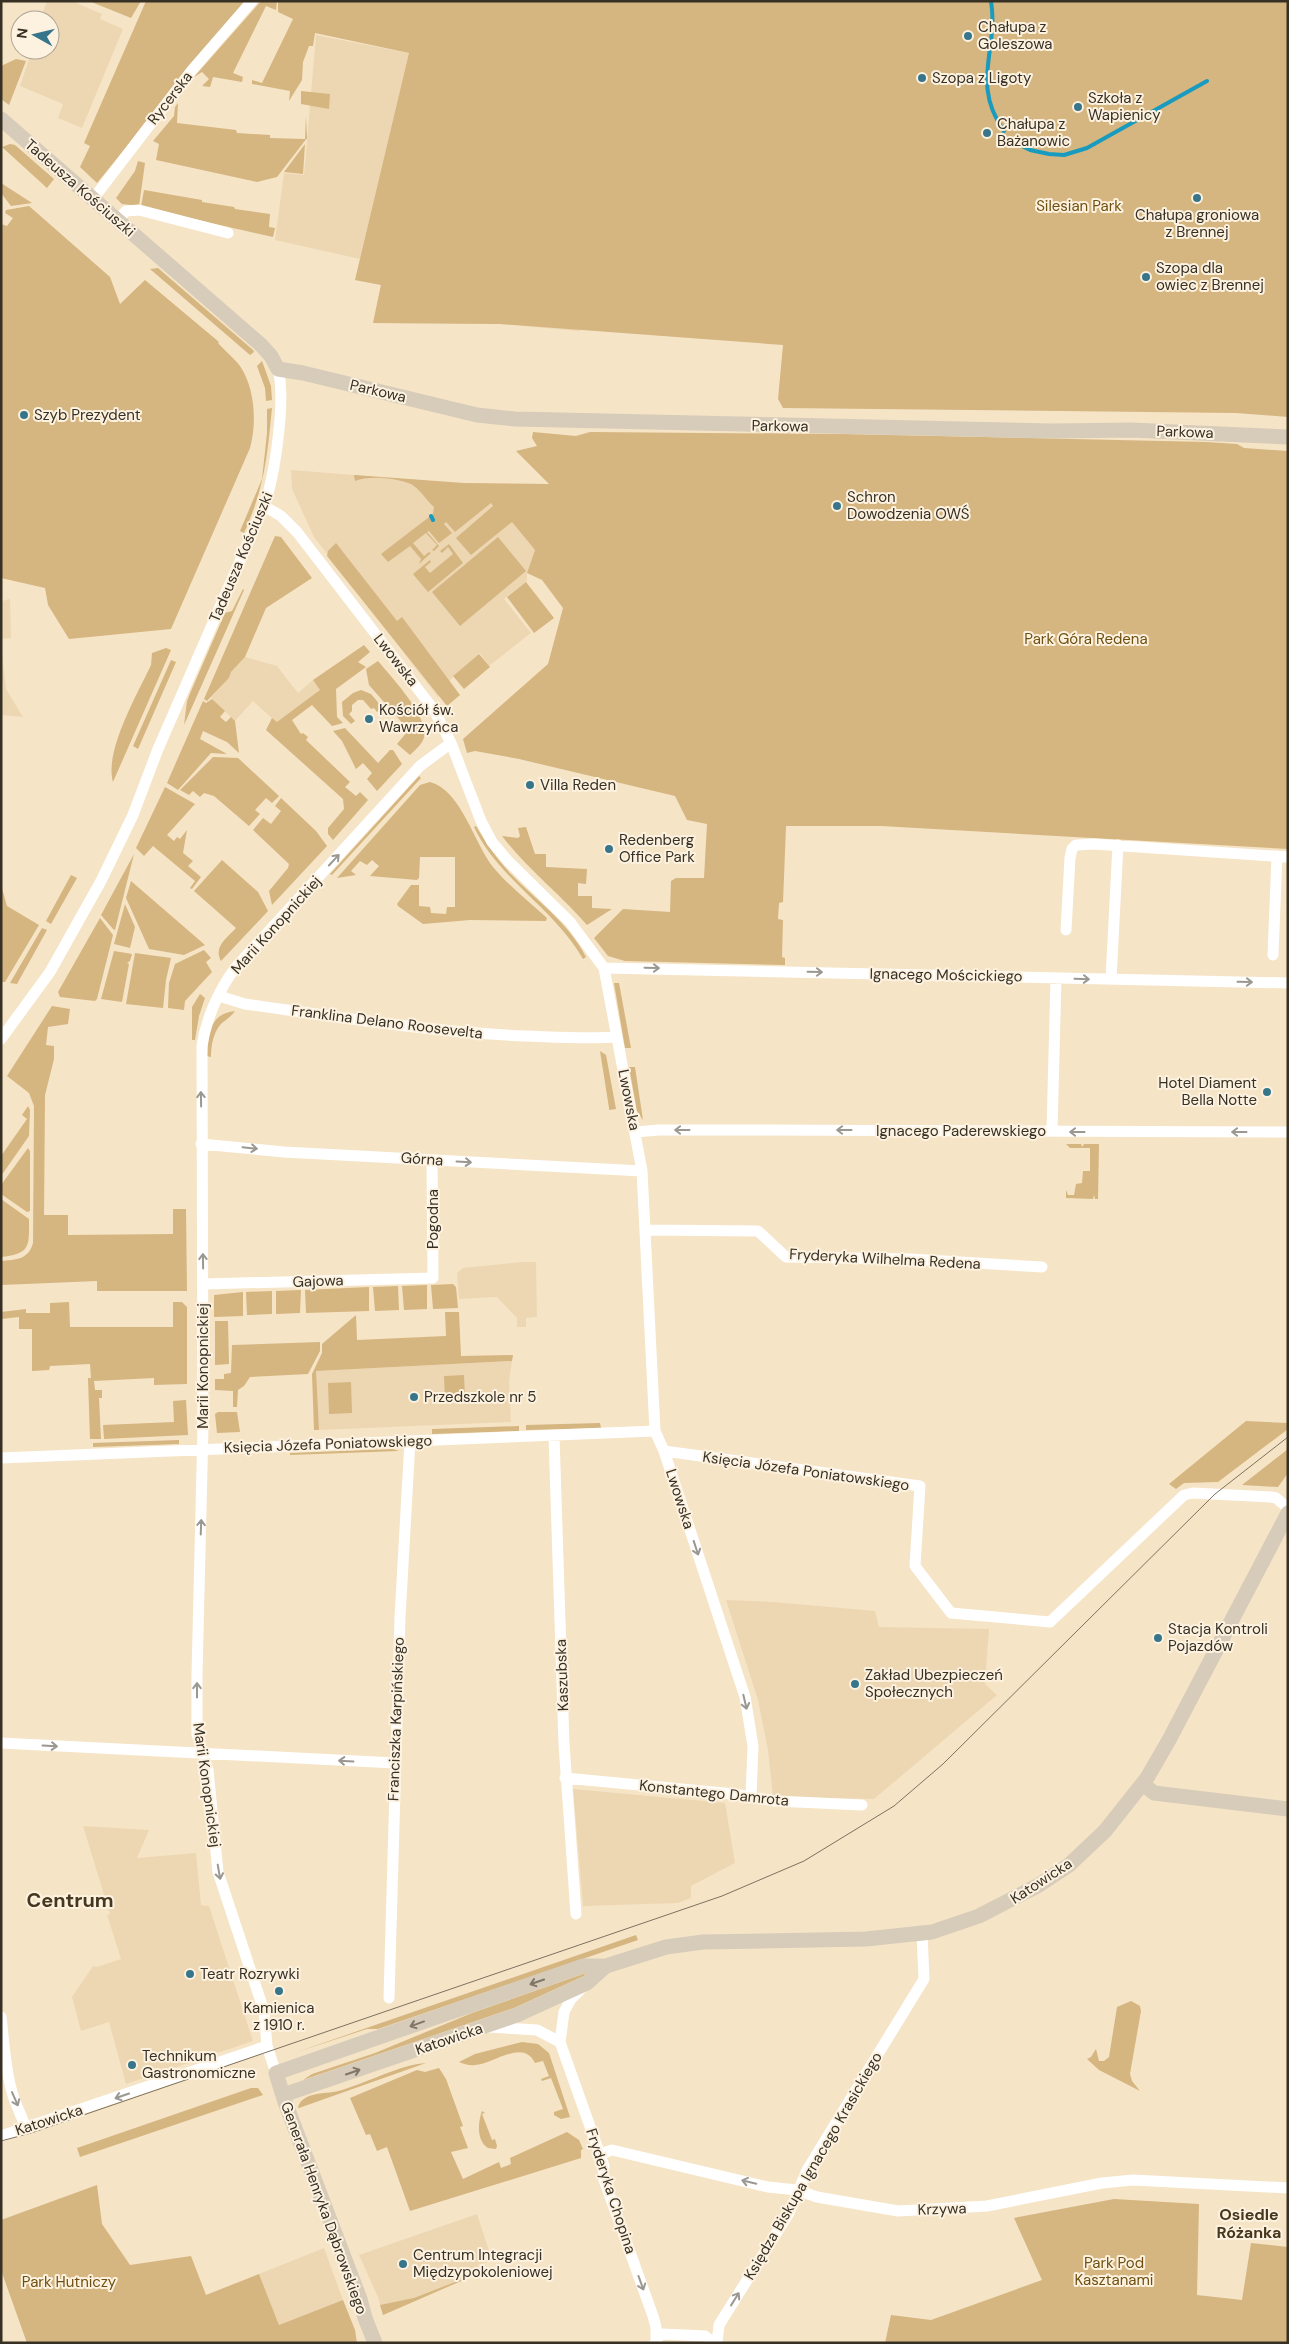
<svg xmlns="http://www.w3.org/2000/svg" width="1289" height="2344" viewBox="0 0 1289 2344" font-family="'DM Sans',sans-serif">
  <rect width="100%" height="100%" fill="#f6e4c6"/>
  <path fill="#edd7b3" d="M47 1H72L102 14 100 19 123 29 82 128 58 118 63 104 20 86 32 50H50V20H40Z
    M316 35 408 53 580 331 500 324 373 323 381 285 355 280 360 259 275 240 284 173 304 175Z
    M291 470 418 480 494 499 535 550 527 573V581L504 599 531 633 489 666 480 653 455 674 438 697 314 537 292 489Z
    M10 599 11 638 1 639V601Z
    M1 646 6 689 23 717 1 715Z
    M245 657 277 666 298 693 313 680 321 690 277 723 253 701 235 721 211 698 229 678 231 672Z
    M522 1262H536L537 1317 526 1318V1327H517V1318L497 1297 459 1299 457 1273 463 1268Z
    M512 1361 509 1381 511 1422 319 1430 315 1371Z
    M726 1600 773 1602 875 1611 879 1627 989 1629 985 1684 997 1695 874 1799 773 1797 768 1750 758 1700Z
    M573 1789 725 1803 735 1863 691 1886V1898L678 1903 583 1906Z
    M83 1826 149 1830 137 1858 196 1853 201 1905 209 1906 253 2041 126 2084 109 2022 81 2031 72 1997 93 1966 97 1967 121 1959 107 1915 110 1914Z
    M477 2214 492 2260 478 2265 480 2271 468 2276V2278L383 2315 378 2297 359 2255Z
    M324 2248 343 2300 279 2325 259 2274Z"/>
  <path fill="#d5b580" d="M89 1H141L131 18Z
    M146 1H246L97 183 80 167 90 146 84 143Z
    M261 1H277L276 10 266 6 233 73 243 77 242 82 213 77 210 87 202 86 209 79 202 72 194 77Z
    M278 1H1288V417L1236 413 783 408 778 399 783 345 500 324 373 323 381 285 355 280 409 53 315 33 313 46H309L303 62 302 80 289 101 290 91 252 84V80L262 83 293 19 278 12Z
    M16 59 26 61 9 105 1 99V66Z
    M301 91 330 94 329 109 301 104Z
    M178 103 177 123 236 130 237 133 270 135V138L305 139 306 116 307 138 277 177 257 182 156 160 159 144 153 141 174 116 175 107Z
    M10 144 15 145 54 179 47 188 2 147Z
    M305 144 303 174 284 172Z
    M138 161 145 163 139 206 122 204 116 198 135 171Z
    M1 183 32 203 11 206 1 193Z
    M144 190 202 200V202L234 207 235 209 270 214 269 227 275 228 273 237 141 207Z
    M29 206 110 277 120 304 145 280 219 342 218 343C225 351 234 358 240 366 255 388 257 423 250 448L171 629 69 639 48 605 45 588 1 578V224L7 226 13 218 5 213 6 210Z
    M158 268 253 350 254 352 250 355 150 269Z
    M262 361 271 386 272 400 266 401 265 388 257 366Z
    M272 408C267 458 265 486 244 533L240 531 262 479 267 433V409Z
    M533 432 576 436 590 432 842 434 1207 442 1237 444 1244 448 1288 451V849L881 826H786L783 902 779 903 778 919 783 920 782 957 785 958V965L625 961 608 956 594 938 623 909 670 912 671 881 676 878H704L707 824 687 820 675 796 519 759 475 751 467 753 463 739 548 664 563 608 542 580 527 573 535 550 512 522 471 555 456 538 493 506 491 503 455 532 446 522 444 524 452 533 439 543 429 531 427 532 439 546 434 551 432 550 437 545 426 533 413 543 424 556 429 552 431 553 419 564 421 559 410 546 388 562 381 554 433 514 434 507C427 501 419 488 411 484 397 478 369 475 355 481L354 475 464 483 549 484 516 451 537 446 532 438Z
    M275 536 281 537 312 578 266 608 245 657 231 672 229 678 207 701 204 699Z
    M498 537 526 571 460 626 432 592Z
    M336 543 397 621 402 617 460 695 447 706 327 556 328 551Z
    M449 544 463 563 428 592 413 574 430 560 431 562 425 567 430 573 453 554 448 547 442 553 440 551Z
    M526 582 554 618 534 633 507 597Z
    M243 589 244 590 184 725 187 701 191 691 225 613 232 611Z
    M364 645 370 652 358 662 366 667 336 689 337 717 343 723 332 726 312 705 292 720 301 734 303 733 308 737 306 740 350 782 345 787 356 796 360 792 368 800 333 840 328 834V828L344 809 343 799 266 730 272 718 277 722 320 690 313 680Z
    M166 648 171 650 113 782C104 751 138 693 151 665L152 653Z
    M479 654 490 667 464 689 453 676Z
    M171 660 176 662 138 749 133 746Z
    M378 661C390 676 433 720 423 740 421 745 415 750 410 755L397 744 407 732 405 726 369 685 366 669Z
    M361 690 371 694 382 707 377 712 374 708 371 709 363 700H358L352 705V711L349 714 355 721 351 724 343 716 342 702 353 693Z
    M212 699 225 711 220 717 226 722 231 717 235 721 239 753 227 742 203 731 200 739 227 754 211 753 178 790 167 783 203 701 206 703Z
    M345 728 378 763 390 750H393L402 764 377 791 367 779 372 773 363 763 356 769 342 741 333 731Z
    M213 757 238 758 279 796 272 803 266 798 255 810 260 814 249 826 214 796 204 793 200 797 193 791 189 795 180 790Z
    M419 776 421 778 332 875 330 874Z
    M430 782C461 790 474 843 493 867 509 886 529 902 547 918L546 921 470 920 423 924 398 906 397 904 411 885H419V906L430 907 431 913 446 914 447 907H455V857H420L419 878 417 880 370 876 379 866 372 860 367 865 360 861 351 871 356 875 337 878 420 785Z
    M165 787 195 804 167 835 174 841 177 837 180 839 187 830 183 853 193 861 188 866 201 877 192 889 190 888 195 881 153 846 144 856 136 848Z
    M281 798 316 831 327 846 272 905 269 891 288 868 289 864 253 830 263 818 271 824 281 811 275 806Z
    M476 826C486 843 497 859 511 874 537 901 568 922 586 957L583 959C554 908 499 880 474 827Z
    M526 827 535 854H546V867L587 869 586 884 578 883V896H592V908L612 909 587 925C560 894 527 869 502 836L518 838 520 836 518 828Z
    M134 854 115 930 113 929 101 915Z
    M222 860 258 892 268 911 221 961C213 947 227 938 236 928L194 891Z
    M71 875 77 878 51 924 46 921Z
    M131 881 205 945 184 955 149 949 126 898Z
    M1 885 7 906 39 925 5 982H1Z
    M125 904 135 927 130 948 114 944Z
    M100 918 113 935 97 999 95 1001 60 997 58 992Z
    M42 928 47 930 17 984 10 983Z
    M204 950 211 958 206 962 212 972 185 1001 184 1010 168 1008 169 983 175 964Z
    M114 951 132 954 130 961 127 963 129 964 122 1002 101 999Z
    M135 953 171 958 166 980 163 1008 126 1004Z
    M614 983H619L631 1048H625Z
    M200 994 205 998 199 1016 195 1040H192V1007Z
    M52 1006 70 1009 68 1024 48 1027 46 1045 54 1046V1059L45 1095 44 1215H68V1235L173 1234V1209H186L187 1291H97V1281L1 1285V1261C16 1260 29 1259 33 1243L34 1106 29 1093 7 1076Z
    M235 1011C231 1017 225 1020 220 1025 213 1034 211 1046 211 1057L207 1056C209 1034 209 1014 235 1011Z
    M600 1051 606 1055 616 1109 609 1110V1108Z
    M629 1067H635L643 1120 637 1111Z
    M28 1106 30 1110 29 1136 1 1176V1156L27 1119 22 1115Z
    M1066 1144H1081L1082 1147 1084 1144H1099L1098 1199H1095L1094 1195 1093 1199 1066 1198V1190L1068 1195H1074L1076 1184 1082 1183 1083 1171H1090V1148H1070Z
    M28 1148 30 1151V1211L27 1212 1 1194V1185Z
    M1 1199 29 1219C29 1246 31 1254 1 1257Z
    M453 1284 456 1287 458 1308 433 1309 431 1285Z
    M427 1285V1309L404 1310 402 1286Z
    M398 1286 399 1310 375 1311 373 1287Z
    M369 1287V1311L306 1313 305 1290Z
    M301 1290 300 1313 276 1314V1291Z
    M272 1291V1314L247 1315 246 1292Z
    M243 1292V1316L214 1317V1295Z
    M69 1302 70 1327H173V1302H182L187 1307V1384L154 1385V1378L94 1381 95 1390H102V1398H99L101 1439H90L88 1378H91L90 1364 50 1366 49 1370 32 1371V1329H19V1317L1 1319V1312L26 1309V1313H50V1303Z
    M445 1312H459L461 1356 513 1355 512 1361 316 1371 319 1430H314L312 1374 322 1353V1344L356 1315 357 1340 446 1336Z
    M215 1321H228L229 1364 215 1365Z
    M320 1342V1351L308 1374 250 1377 244 1386 238 1390 237 1407H233V1391L215 1390V1379H224V1374L231 1373 232 1345Z
    M464 1375 465 1399 445 1400 444 1376Z
    M351 1382 352 1413 329 1414 328 1383Z
    M186 1400 188 1435 104 1439 103 1425 174 1422 173 1401Z
    M218 1412H237L240 1432 217 1433 215 1414Z
    M1246 1421 1288 1423V1429L1218 1482 1184 1483 1176 1489 1169 1484Z
    M600 1423 601 1428 526 1430V1425Z
    M519 1426V1431L432 1434V1429Z
    M179 1440V1444L93 1447V1443Z
    M393 1449 399 1451 290 1455V1453Z
    M1288 1449V1473L1278 1487 1242 1485Z
    M636 1935 638 1940 378 2029H367L294 2053Z
    M586 1973 584 1976 514 2008 303 2080 312 2074 375 2053 472 2013Z
    M1131 2001 1140 2006 1141 2011 1130 2074 1132 2081 1140 2091 1099 2070 1087 2059 1091 2057 1096 2049 1099 2061H1104L1109 2057 1117 2007Z
    M522 2042 538 2044 549 2053 570 2117 561 2119 554 2115V2112L563 2109 551 2078 542 2081 541 2079 549 2076 543 2061 535 2063C523 2038 494 2064 475 2065 470 2066 464 2064 459 2062L475 2054Z
    M426 2063 299 2108 298 2107C304 2090 328 2095 342 2090 366 2083 402 2064 426 2063Z
    M439 2068 446 2079 463 2126 460 2127 468 2148 451 2152 463 2179 499 2162 501 2168 511 2164 510 2158 567 2132 579 2140 583 2149 581 2150V2158L410 2211 387 2147 377 2151 370 2134 366 2135 350 2098 417 2070 425 2072Z
    M251 2088H258L263 2095 80 2157 77 2148Z
    M482 2111 485 2113 482 2114 492 2140 495 2139 497 2146 496 2149 488 2148C476 2140 478 2122 482 2111Z
    M97 2185 102 2224 130 2265 191 2256 206 2295 259 2274 279 2325 343 2300 355 2330 357 2343H27L1 2270V2220Z
    M1114 2199 1199 2204 1197 2295 1242 2300 1251 2243 1288 2247V2343H885L891 2315 931 2320 1042 2280 1014 2218Z
    M468 2277V2278L383 2315 380 2305 414 2298Z"/>
  <g fill="none" stroke-linecap="round" stroke-linejoin="round">
    <path stroke="#189bbe" stroke-width="4" d="M991 1C999 50 970 83 1004 131
      M1018 144 1030 150 1049 154 1064 155 1087 148 1207 81
      M431 516 433 520"/>
    <path stroke="#fff" stroke-width="11" d="M93 199 192 70 252 1
      M117 221 126 211 139 210 228 233
      M264 506 281 516 297 532 434 710 451 743 481 821 492 842 508 861 570 922 604 968 642 1171 655 1431 664 1451 745 1697 753 1746 751 1797
      M1066 930 1070 858 1072 849 1076 845 1094 844 1288 857
      M1273 955 1277 856
      M604 968 1288 983
      M1111 979 1118 845
      M219 996 245 1004C338 1017 431 1032 525 1036 556 1037 586 1039 617 1037
      M1 1039 50 972 101 881 133 815 158 749 264 506C275 476 286 400 278 369
      M1052 1131 1056 978
      M635 1132 659 1130H764L1288 1132
      M201 1144 284 1152 642 1171
      M647 1230 758 1231 786 1257 910 1259 1042 1267
      M203 1284 433 1278 432 1160
      M554 1436 564 1744 576 1914
      M664 1451 920 1486 915 1566 951 1613 1050 1622 1184 1495 1193 1493 1271 1497 1276 1498 1288 1508
      M1 1458 655 1431
      M1 1743 395 1763
      M565 1778 734 1794 775 1801 862 1805
      M582 1988 571 1999 564 2012 560 2042 604 2166 603 2177 653 2316 656 2327V2340
      M389 1998 400 1617 410 1441
      M1 2017C4 2042 5 2068 12 2092 15 2104 22 2116 26 2129
      M488 2027 537 2030 560 2042
      M276 2073 267 2046 264 2011 218 1872 208 1770 197 1734V1675L203 1427 202 1046C206 1019 219 989 236 967L420 766 451 743
      M1 2136 267 2046
      M600 2154 612 2150 768 2187 797 2190 817 2197 898 2211 987 2206 1102 2183 1133 2180 1288 2188
      M655 2343 659 2336 662 2334 705 2336 714 2343
      M717 2343 719 2325 789 2213 807 2170 924 1979 922 1933"/>
    <path stroke="#d7ccba" stroke-width="15" d="M1 119 261 345 271 356 278 369 303 373 477 415 515 419 1052 431 1131 430 1288 437
      M1143 1784 1154 1793 1288 1809
      M283 2095 517 2015 587 1983 606 1966
      M375 2343 365 2318 360 2299 285 2102 276 2073 583 1966H606L666 1947 703 1942 866 1939 932 1932 979 1916 1039 1885 1069 1865 1105 1831 1147 1778 1169 1740 1288 1513"/>
    <path stroke="#7d7260" stroke-width="1" d="M1 2141 31 2133 722 1896 804 1861 894 1806 943 1764 1215 1494 1288 1437"/>
  </g>
  <defs><path id="oneway-shaft" d="M-6 0H5M1.5-3L5.5 0L1.5 3" fill="none" stroke-width="1.6" stroke-linecap="round" stroke-linejoin="round" transform="scale(1.25)"/></defs>
  <g stroke="#9b9892">
    <use href="#oneway-shaft" transform="translate(334 860) rotate(-47)"/>
    <use href="#oneway-shaft" transform="translate(652 968) rotate(1)"/>
    <use href="#oneway-shaft" transform="translate(815 972) rotate(1)"/>
    <use href="#oneway-shaft" transform="translate(1082 979) rotate(2)"/>
    <use href="#oneway-shaft" transform="translate(1245 982) rotate(1)"/>
    <use href="#oneway-shaft" transform="translate(201 1099) rotate(-91)"/>
    <use href="#oneway-shaft" transform="translate(682 1130) rotate(180)"/>
    <use href="#oneway-shaft" transform="translate(844 1130) rotate(-180)"/>
    <use href="#oneway-shaft" transform="translate(1077 1132) rotate(-180)"/>
    <use href="#oneway-shaft" transform="translate(1239 1132) rotate(-180)"/>
    <use href="#oneway-shaft" transform="translate(250 1148) rotate(6)"/>
    <use href="#oneway-shaft" transform="translate(464 1162) rotate(3)"/>
    <use href="#oneway-shaft" transform="translate(203 1261) rotate(-91)"/>
    <use href="#oneway-shaft" transform="translate(201 1527) rotate(-88)"/>
    <use href="#oneway-shaft" transform="translate(696 1548) rotate(72)"/>
    <use href="#oneway-shaft" transform="translate(197 1690) rotate(-90)"/>
    <use href="#oneway-shaft" transform="translate(745 1702) rotate(77)"/>
    <use href="#oneway-shaft" transform="translate(50 1746) rotate(3)"/>
    <use href="#oneway-shaft" transform="translate(346 1761) rotate(-177)"/>
    <use href="#oneway-shaft" transform="translate(219 1872) rotate(80)"/>
    <use href="#oneway-shaft" transform="translate(122 2096) rotate(161)"/>
    <use href="#oneway-shaft" transform="translate(15 2099) rotate(66)"/>
    <use href="#oneway-shaft" transform="translate(749 2182) rotate(-167)"/>
    <use href="#oneway-shaft" transform="translate(641 2283) rotate(70)"/>
    <use href="#oneway-shaft" transform="translate(735 2299) rotate(-58)"/>
  </g>
  <g stroke="#7f7668">
    <use href="#oneway-shaft" transform="translate(537 1982) rotate(161)"/>
    <use href="#oneway-shaft" transform="translate(417 2024) rotate(160)"/>
    <use href="#oneway-shaft" transform="translate(353 2072) rotate(-19)"/>
  </g>
  <g fill="#37768a" stroke="#fdf2e0" stroke-width="2">
    <circle cx="968" cy="36" r="5"/>
    <circle cx="922" cy="78" r="5"/>
    <circle cx="1078" cy="107" r="5"/>
    <circle cx="987" cy="133" r="5"/>
    <circle cx="1197" cy="198" r="5"/>
    <circle cx="1146" cy="277" r="5"/>
    <circle cx="24" cy="415" r="5"/>
    <circle cx="837" cy="506" r="5"/>
    <circle cx="369" cy="719" r="5"/>
    <circle cx="530" cy="785" r="5"/>
    <circle cx="609" cy="849" r="5"/>
    <circle cx="1267" cy="1092" r="5"/>
    <circle cx="414" cy="1397" r="5"/>
    <circle cx="1158" cy="1638" r="5"/>
    <circle cx="855" cy="1684" r="5"/>
    <circle cx="190" cy="1974" r="5"/>
    <circle cx="279" cy="1991" r="5"/>
    <circle cx="132" cy="2065" r="5"/>
    <circle cx="403" cy="2264" r="5"/>
  </g>
  <g text-anchor="middle" stroke-width="4" stroke-linejoin="round" paint-order="stroke">
    <g font-size="15" fill="#373025" stroke="#fdf2e0" text-anchor="start">
      <text x="978" y="32">Chałupa z<tspan x="978" dy="17">Goleszowa</tspan></text>
      <text x="932" y="83">Szopa z Ligoty</text>
      <text x="1088" y="103">Szkoła z<tspan x="1088" dy="17">Wapienicy</tspan></text>
      <text x="997" y="129">Chałupa z<tspan x="997" dy="17">Bażanowic</tspan></text>
      <text x="1197" y="220" text-anchor="middle">Chałupa groniowa<tspan x="1197" dy="17">z Brennej</tspan></text>
      <text x="1156" y="273">Szopa dla<tspan x="1156" dy="17">owiec z Brennej</tspan></text>
      <text x="34" y="420">Szyb Prezydent</text>
      <text x="847" y="502">Schron<tspan x="847" dy="17">Dowodzenia OWŚ</tspan></text>
      <text x="379" y="715">Kościół św.<tspan x="379" dy="17">Wawrzyńca</tspan></text>
      <text x="540" y="790">Villa Reden</text>
      <text x="619" y="845">Redenberg<tspan x="619" dy="17">Office Park</tspan></text>
      <text x="1257" y="1088" text-anchor="end">Hotel Diament<tspan x="1257" dy="17">Bella Notte</tspan></text>
      <text x="424" y="1402">Przedszkole nr 5</text>
      <text x="1168" y="1634">Stacja Kontroli<tspan x="1168" dy="17">Pojazdów</tspan></text>
      <text x="865" y="1680">Zakład Ubezpieczeń<tspan x="865" dy="17">Społecznych</tspan></text>
      <text x="200" y="1979">Teatr Rozrywki</text>
      <text x="279" y="2013" text-anchor="middle">Kamienica<tspan x="279" dy="17">z 1910 r.</tspan></text>
      <text x="142" y="2061">Technikum<tspan x="142" dy="17">Gastronomiczne</tspan></text>
      <text x="413" y="2260">Centrum Integracji<tspan x="413" dy="17">Międzypokoleniowej</tspan></text>
    </g>
    <g font-size="15" fill="#373025" stroke="#fdf2e0">
      <text transform="translate(170 98) rotate(-52)" y="5">Rycerska</text>
      <text transform="translate(80 188) rotate(41)" y="5">Tadeusza Kościuszki</text>
      <text transform="translate(378 391) rotate(13)" y="5">Parkowa</text>
      <text transform="translate(780 426) rotate(1)" y="5">Parkowa</text>
      <text transform="translate(1185 432) rotate(2)" y="5">Parkowa</text>
      <text transform="translate(241 557) rotate(-67)" y="5">Tadeusza Kościuszki</text>
      <text transform="translate(396 660) rotate(52)" y="5">Lwowska</text>
      <text transform="translate(276 925) rotate(-48)" y="5">Marii Konopnickiej</text>
      <text transform="translate(946 975) rotate(1)" y="5">Ignacego Mościckiego</text>
      <text transform="translate(387 1022) rotate(7)" y="5">Franklina Delano Roosevelta</text>
      <text transform="translate(629 1100) rotate(79)" y="5">Lwowska</text>
      <text x="961" y="1136">Ignacego Paderewskiego</text>
      <text transform="translate(422 1159) rotate(4)" y="5">Górna</text>
      <text transform="translate(433 1219) rotate(-90)" y="5">Pogodna</text>
      <text transform="translate(885 1259) rotate(3)" y="5">Fryderyka Wilhelma Redena</text>
      <text transform="translate(318 1281) rotate(-2)" y="5">Gajowa</text>
      <text transform="translate(203 1366) rotate(-90)" y="5">Marii Konopnickiej</text>
      <text transform="translate(328 1444) rotate(-2)" y="5">Księcia Józefa Poniatowskiego</text>
      <text transform="translate(806 1471) rotate(8)" y="5">Księcia Józefa Poniatowskiego</text>
      <text transform="translate(680 1499) rotate(72)" y="5">Lwowska</text>
      <text transform="translate(562 1675) rotate(-92)" y="5">Kaszubska</text>
      <text transform="translate(396 1719) rotate(-88)" y="5">Franciszka Karpińskiego</text>
      <text transform="translate(207 1785) rotate(82)" y="5">Marii Konopnickiej</text>
      <text transform="translate(714 1793) rotate(6)" y="5">Konstantego Damrota</text>
      <text transform="translate(1041 1881) rotate(-33)" y="5">Katowicka</text>
      <text transform="translate(449 2039) rotate(-19)" y="5">Katowicka</text>
      <text transform="translate(49 2120) rotate(-18)" y="5">Katowicka</text>
      <text transform="translate(813 2166) rotate(-60)" y="5">Księdza Biskupa Ignacego Krasickiego</text>
      <text transform="translate(611 2191) rotate(72)" y="5">Fryderyka Chopina</text>
      <text transform="translate(324 2208) rotate(70)" y="5">Generała Henryka Dąbrowskiego</text>
      <text transform="translate(942 2209) rotate(-2)" y="5">Krzywa</text>
    </g>
    <g font-size="15" fill="#6e4f0f" stroke="#fdf2e0">
      <text x="1079" y="211">Silesian Park</text>
      <text x="1086" y="644">Park Góra Redena</text>
      <text x="1114" y="2268">Park Pod<tspan x="1114" dy="17">Kasztanami</tspan></text>
      <text x="69" y="2287">Park Hutniczy</text>
    </g>
    <g font-size="16" font-weight="bold" fill="#46371e" stroke="#fdf2e0">
      <text x="1249" y="2220">Osiedle<tspan x="1249" dy="18">Różanka</tspan></text>
    </g>
    <g font-size="20" font-weight="bold" fill="#46371e" stroke="#fdf2e0">
      <text x="70" y="1907">Centrum</text>
    </g>
  </g>
  <rect width="1289" height="2344" fill="none" stroke="#373025" stroke-width="5"/>
  <g transform="translate(35 35) rotate(278)"><circle r="24" fill="#fdf2e0" stroke="#aea495"/>
  <path d="M0-4L9 19L0 12L-9 19Z" fill="#37768a"/>
  <text y="-8" font-size="14" font-weight="bold" text-anchor="middle" fill="#373025">N</text>
  </g>
</svg>
